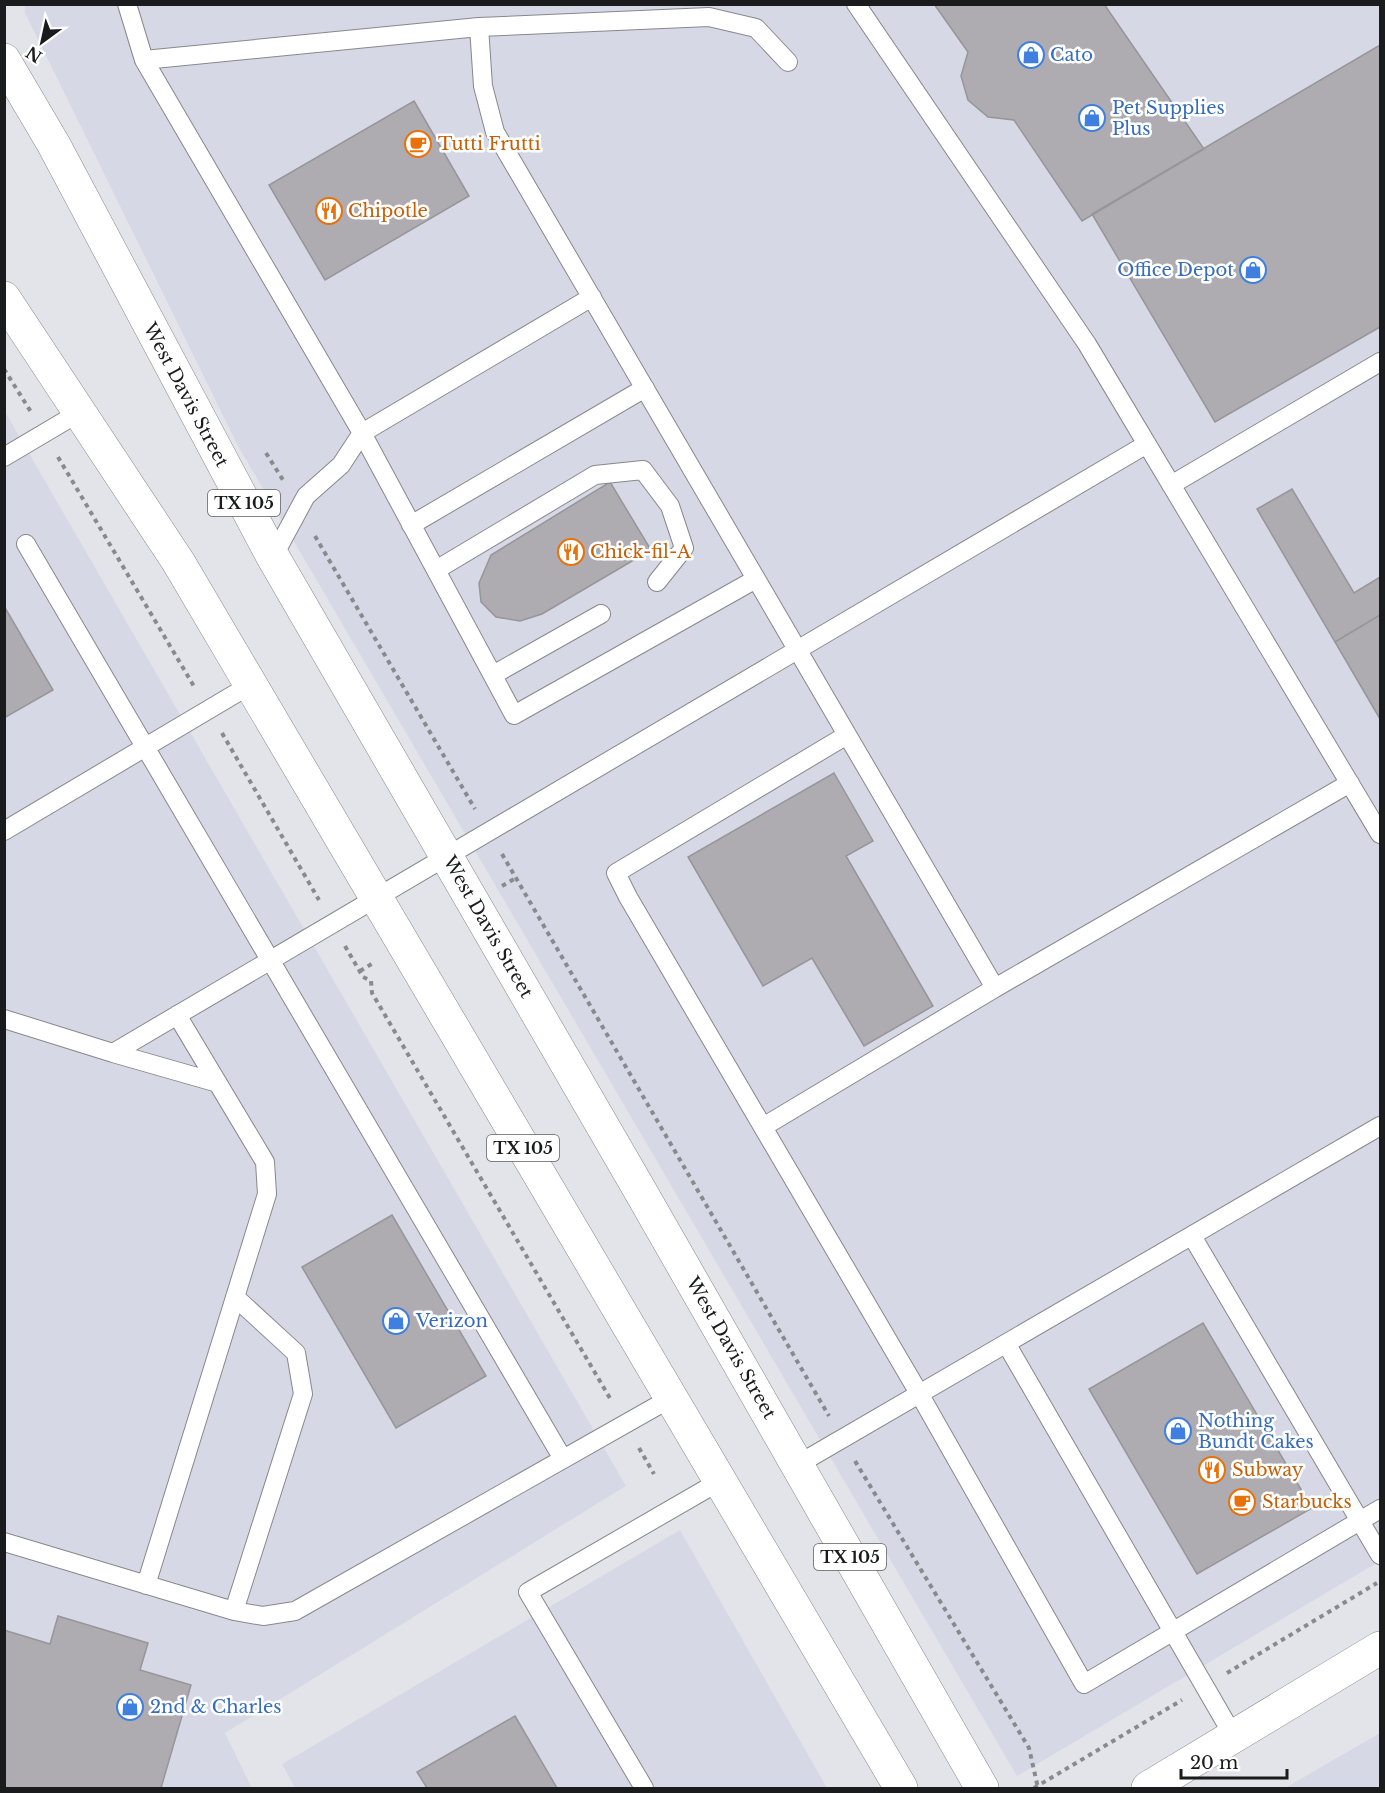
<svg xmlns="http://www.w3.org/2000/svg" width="1385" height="1793" viewBox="0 0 1385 1793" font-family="'Libre Baskerville',serif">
  <rect width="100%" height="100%" fill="#e3e4ea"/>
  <path fill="#d6d9e5" d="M25 5H1380V1561L1017 1776 238 446 25 13Z
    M4 410 626 1486 225 1733 252 1788H5Z
    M680 1530 827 1788H295L282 1764Z
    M1380 1733V1788H1285Z"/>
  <path fill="#aeacb1" stroke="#96959a" stroke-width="1.5" d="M934 4H1104L1204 149 1082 221 1014 120 988 117 968 100 961 76 968 52Z
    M1380 45V327L1215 422 1092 214Z
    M414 101 469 196 325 280 269 185Z
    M610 482 651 550 542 614 520 621 496 617 481 602 479 583 491 555Z
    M1292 489 1354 593 1380 577V615L1335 642 1257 509Z
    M4 606 53 690 4 718Z
    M1380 615V719L1335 642Z
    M834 773 873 841 846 856 933 1006 864 1046 812 958 763 986 688 857Z
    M392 1215 486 1376 396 1428 302 1267Z
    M1203 1323 1312 1508 1197 1574 1089 1389Z
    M58 1616 148 1643 140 1670 191 1685 161 1788H4V1630L50 1644Z
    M515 1716 557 1788H427L417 1772Z"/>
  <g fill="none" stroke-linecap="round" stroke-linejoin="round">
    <defs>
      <path id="lane" d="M127 4 144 60 479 27 483 86 495 132 995 988 1350 783
        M856 4 1087 344 1380 834
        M479 27 709 17 756 28 788 62
        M144 60 362 433 592 297
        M362 433 514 715 756 579
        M4 457 80 412
        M1171 485 1380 362
        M411 525 645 388
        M26 544 563 1459
        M273 557 306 496 341 465 362 433
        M436 570 595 475 643 470 670 506 684 548 657 582
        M493 675 601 614
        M847 735 616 873 628 897 920 1395 1084 1684 1380 1509
        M4 831 250 685
        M4 1019 113 1053 1147 444
        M113 1053 218 1083
        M763 1127 995 988
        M1192 1236 1380 1555
        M1007 1345 1234 1737
        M797 1465 1380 1126
        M4 1542 234 1611 263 1616 295 1611 671 1398
        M146 1585 267 1194 265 1162 177 1015
        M234 1611 303 1394 296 1353 235 1297
        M644 1788 528 1592 720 1481"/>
      <path id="secondary" d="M1148 1788 1380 1648"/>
      <path id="primary" d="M4 60 54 145 273 557 638 1187 982 1788
        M4 298 179 563 901 1788"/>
    </defs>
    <use href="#lane" stroke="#87888d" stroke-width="20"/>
    <use href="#secondary" stroke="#87888d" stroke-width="34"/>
    <use href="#primary" stroke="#87888d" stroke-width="34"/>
    <path stroke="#898a8e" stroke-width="4" stroke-dasharray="4.5 4.5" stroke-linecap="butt" d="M4 369 31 412
      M266 453 283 480
      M58 457 195 688
      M315 536 475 809
      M222 733 319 900
      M502 854 829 1416
      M502 886 516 878
      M345 946 363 977 371 981 372 993 611 1400
      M360 971 375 962
      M639 1448 654 1474
      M855 1461 1029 1748 1038 1788
      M1227 1673 1377 1583
      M1034 1788 1182 1700"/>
    <use href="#lane" stroke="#fff" stroke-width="18"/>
    <use href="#secondary" stroke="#fff" stroke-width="33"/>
    <use href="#primary" stroke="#fff" stroke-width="33"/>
  </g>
  <defs>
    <symbol id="shop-ring" viewBox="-11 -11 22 22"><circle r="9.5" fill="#fff" stroke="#3f7fe0" stroke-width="1.5"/><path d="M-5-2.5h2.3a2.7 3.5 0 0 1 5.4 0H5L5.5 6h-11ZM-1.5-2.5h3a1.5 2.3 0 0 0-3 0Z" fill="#3f7fe0"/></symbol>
    <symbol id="cafe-ring" viewBox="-11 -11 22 22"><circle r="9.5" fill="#fff" stroke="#e8710a" stroke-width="1.5"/><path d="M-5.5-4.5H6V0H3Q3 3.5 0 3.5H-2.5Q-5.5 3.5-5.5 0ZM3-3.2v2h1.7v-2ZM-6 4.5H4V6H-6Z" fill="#e8710a"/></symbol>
    <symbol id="restaurant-ring" viewBox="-11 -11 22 22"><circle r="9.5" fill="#fff" stroke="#e8710a" stroke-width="1.5"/><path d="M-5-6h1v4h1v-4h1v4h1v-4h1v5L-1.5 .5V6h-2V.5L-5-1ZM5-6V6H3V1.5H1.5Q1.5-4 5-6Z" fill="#e8710a"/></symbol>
  </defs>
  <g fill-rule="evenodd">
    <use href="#shop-ring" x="1016" y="40" width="30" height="30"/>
    <use href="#shop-ring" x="1077" y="103" width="30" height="30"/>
    <use href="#cafe-ring" x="403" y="129" width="30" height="30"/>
    <use href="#restaurant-ring" x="314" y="196" width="30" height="30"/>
    <use href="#shop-ring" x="1238" y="255" width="30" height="30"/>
    <use href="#restaurant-ring" x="556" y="537" width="30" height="30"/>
    <use href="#shop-ring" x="381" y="1306" width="30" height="30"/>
    <use href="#shop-ring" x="1163" y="1416" width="30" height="30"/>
    <use href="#restaurant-ring" x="1197" y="1455" width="30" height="30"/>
    <use href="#cafe-ring" x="1227" y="1487" width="30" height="30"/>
    <use href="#shop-ring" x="115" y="1692" width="30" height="30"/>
  </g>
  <g text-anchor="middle" stroke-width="5" stroke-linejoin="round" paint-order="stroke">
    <g fill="#fff" stroke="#5f5f60" stroke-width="1.5">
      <rect x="208" y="490" width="72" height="26" rx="4.5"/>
      <rect x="487" y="1135" width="72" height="26" rx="4.5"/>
      <rect x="814" y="1544" width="72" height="26" rx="4.5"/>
    </g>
    <g font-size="16" font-weight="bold" fill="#1a1b1c">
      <text x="244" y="509">TX 105</text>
      <text x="523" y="1154">TX 105</text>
      <text x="850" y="1563">TX 105</text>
    </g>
    <g font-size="18" fill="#366cbe" stroke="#fff" text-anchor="start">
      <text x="1050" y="61">Cato</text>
      <text x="1112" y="114">Pet Supplies<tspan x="1112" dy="21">Plus</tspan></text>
      <text x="1234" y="276" text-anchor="end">Office Depot</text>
      <text x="416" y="1327">Verizon</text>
      <text x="1198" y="1427">Nothing<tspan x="1198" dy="21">Bundt Cakes</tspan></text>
      <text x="150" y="1713">2nd &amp; Charles</text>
    </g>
    <g font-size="18" fill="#c56008" stroke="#fff" text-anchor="start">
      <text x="438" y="150">Tutti Frutti</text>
      <text x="348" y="217">Chipotle</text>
      <text x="590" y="558">Chick-fil-A</text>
      <text x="1232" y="1476">Subway</text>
      <text x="1262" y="1508">Starbucks</text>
    </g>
    <g font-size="18" fill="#1a1b1c" stroke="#fff">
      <text transform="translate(186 395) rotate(62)" y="6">West Davis Street</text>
      <text transform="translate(488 927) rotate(60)" y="6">West Davis Street</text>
      <text transform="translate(731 1348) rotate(60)" y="6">West Davis Street</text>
    </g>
  </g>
  <rect width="1385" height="1793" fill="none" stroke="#1a1b1c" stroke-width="12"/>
  <g transform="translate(42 42) rotate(213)" stroke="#ffffff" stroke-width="4.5" paint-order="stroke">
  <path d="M0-4.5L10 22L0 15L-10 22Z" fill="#1a1b1c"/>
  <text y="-9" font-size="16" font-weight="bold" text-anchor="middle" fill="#1a1b1c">N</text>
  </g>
  <path d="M1181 1769v9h106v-9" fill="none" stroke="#1a1b1c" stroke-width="3"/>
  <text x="1190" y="1769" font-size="18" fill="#1a1b1c" stroke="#ffffff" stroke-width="4.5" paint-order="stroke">20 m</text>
</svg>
